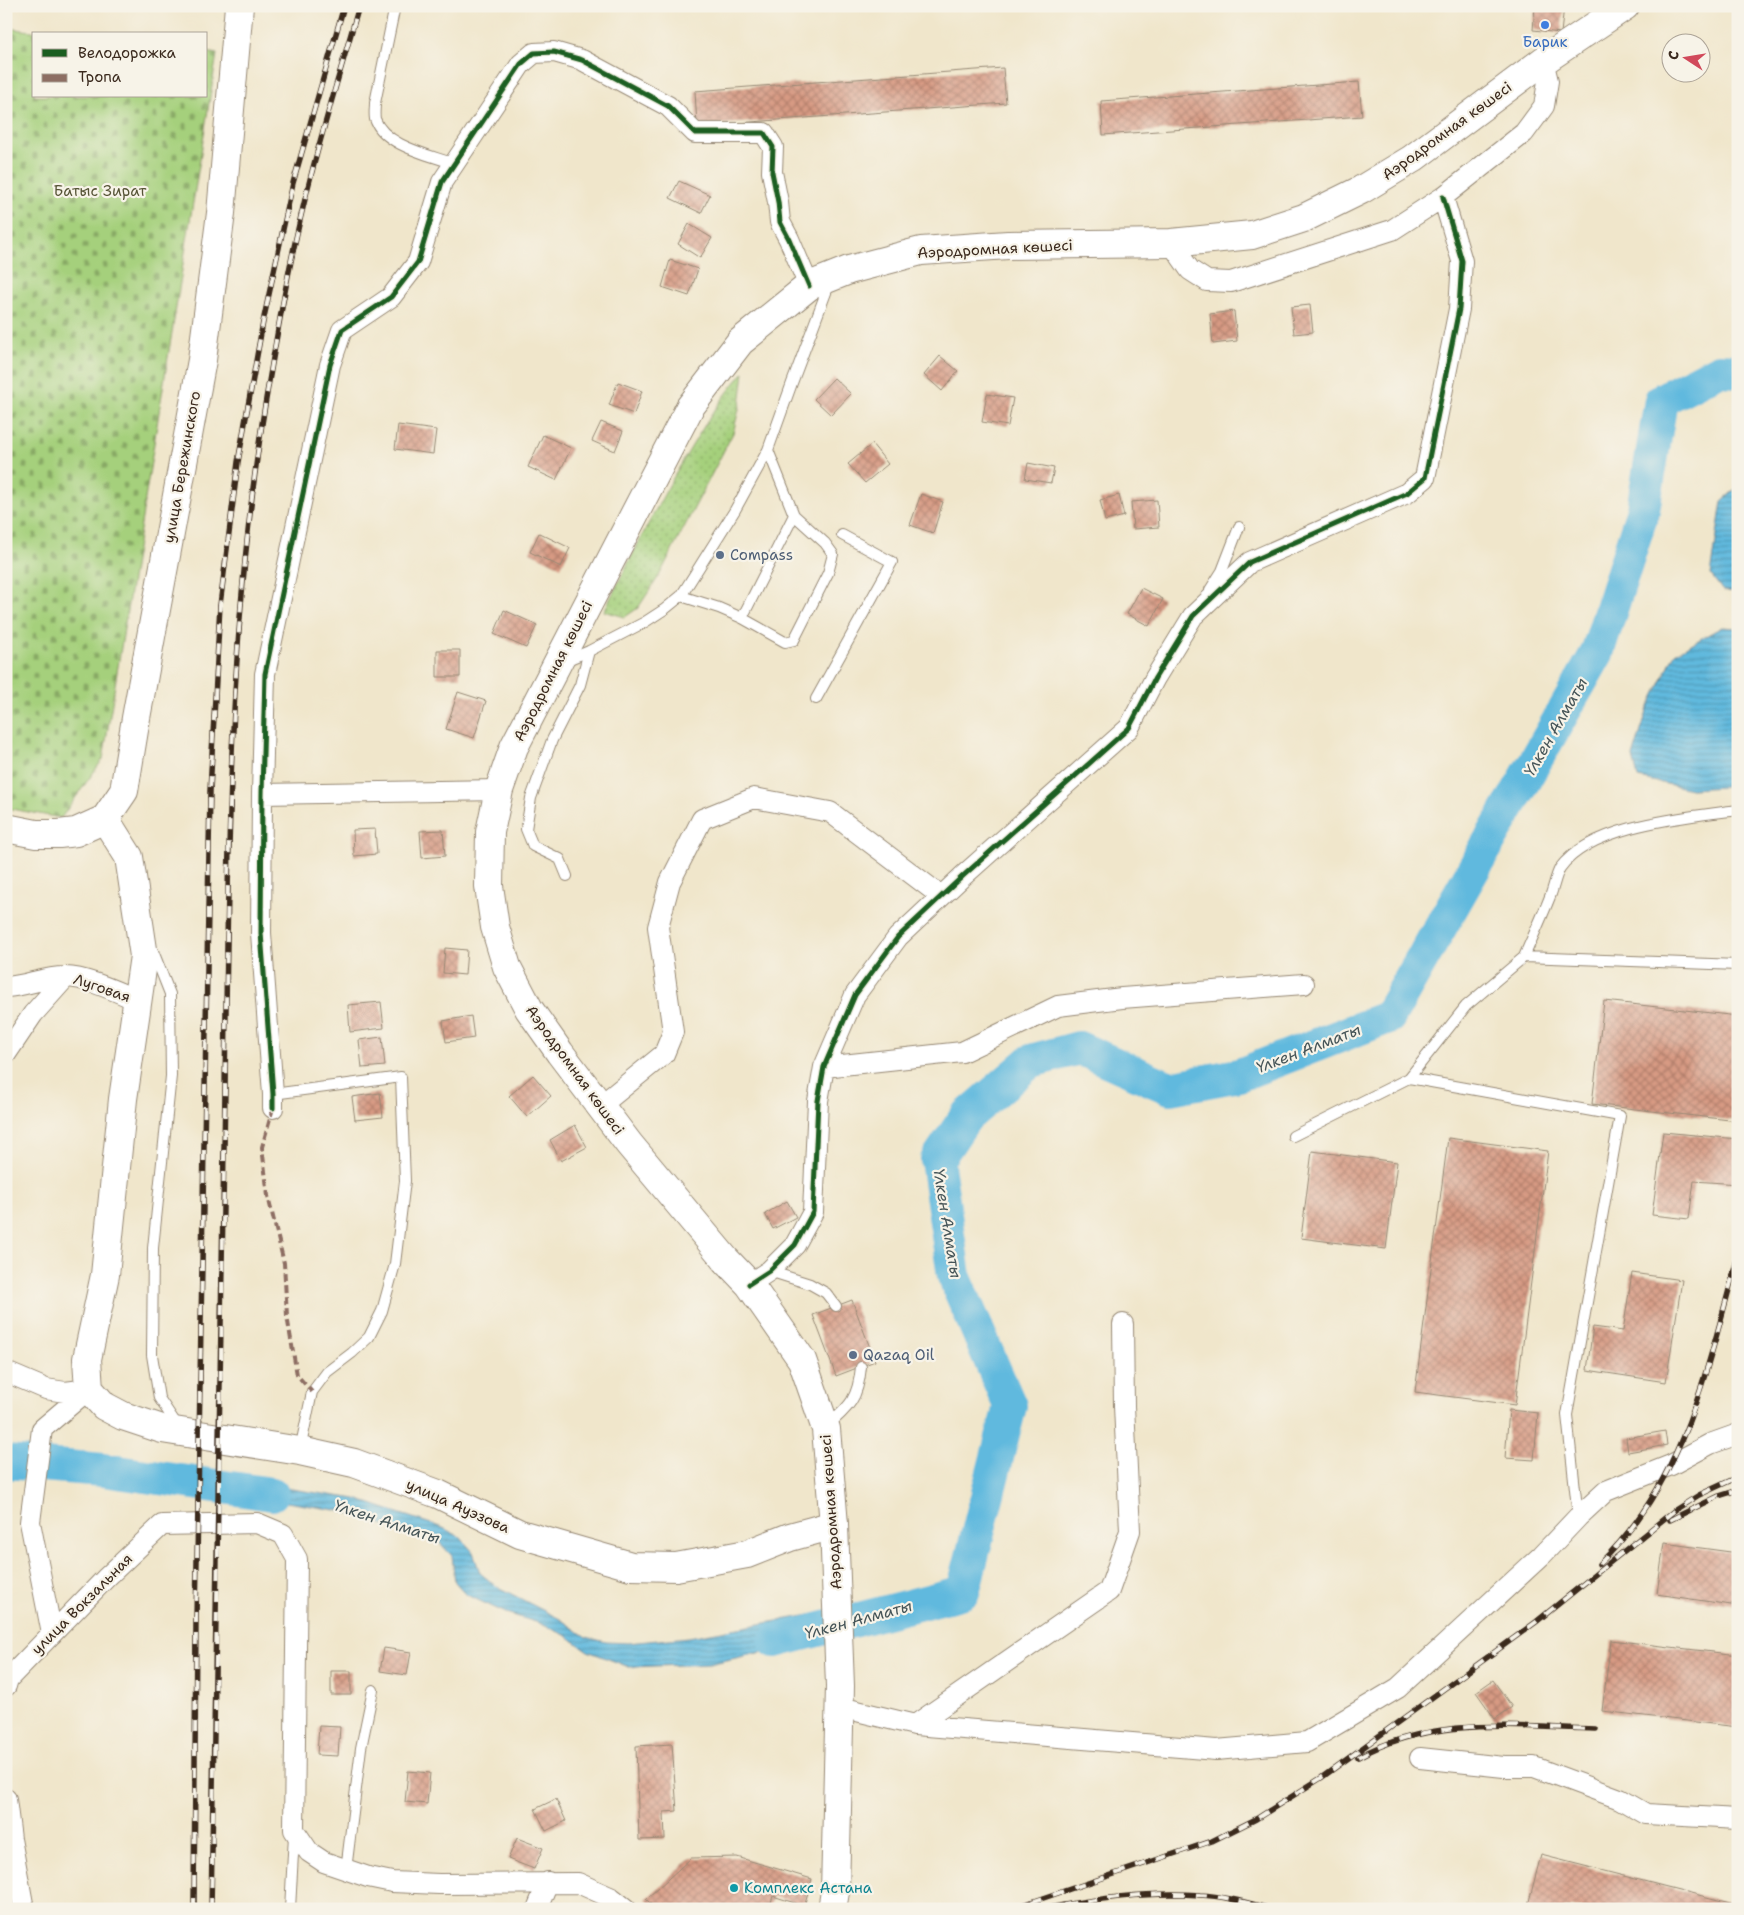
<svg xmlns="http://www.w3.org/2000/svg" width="1744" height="1915" viewBox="0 0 1744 1915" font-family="'Shantell Sans',sans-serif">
  <defs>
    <pattern id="grass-dots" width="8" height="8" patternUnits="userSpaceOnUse" patternTransform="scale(1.25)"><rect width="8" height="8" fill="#a5d07c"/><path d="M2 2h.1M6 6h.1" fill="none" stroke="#88a965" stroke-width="1.8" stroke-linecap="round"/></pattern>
    <pattern id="cemetery-stones" width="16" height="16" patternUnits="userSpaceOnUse" patternTransform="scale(1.25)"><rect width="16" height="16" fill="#a5d07c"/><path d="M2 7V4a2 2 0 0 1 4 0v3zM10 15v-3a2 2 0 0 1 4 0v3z" fill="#88a965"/></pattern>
    <pattern id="water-rules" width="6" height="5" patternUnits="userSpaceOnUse" patternTransform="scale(1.25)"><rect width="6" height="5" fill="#60b9de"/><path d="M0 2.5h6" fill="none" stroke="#5097b3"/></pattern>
    <pattern id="building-cross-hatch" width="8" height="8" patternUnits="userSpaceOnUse" patternTransform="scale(1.25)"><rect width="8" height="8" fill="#d79a83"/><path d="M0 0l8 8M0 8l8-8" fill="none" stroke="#b07e6b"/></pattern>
  </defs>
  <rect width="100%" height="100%" fill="#f7f3e8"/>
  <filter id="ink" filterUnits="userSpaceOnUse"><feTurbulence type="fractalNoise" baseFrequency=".02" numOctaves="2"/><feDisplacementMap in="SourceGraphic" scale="10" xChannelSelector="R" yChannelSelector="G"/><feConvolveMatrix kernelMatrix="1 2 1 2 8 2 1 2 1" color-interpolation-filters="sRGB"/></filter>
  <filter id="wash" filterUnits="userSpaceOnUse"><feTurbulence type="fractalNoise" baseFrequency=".0096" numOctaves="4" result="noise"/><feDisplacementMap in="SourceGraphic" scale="20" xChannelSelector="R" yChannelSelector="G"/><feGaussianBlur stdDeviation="1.12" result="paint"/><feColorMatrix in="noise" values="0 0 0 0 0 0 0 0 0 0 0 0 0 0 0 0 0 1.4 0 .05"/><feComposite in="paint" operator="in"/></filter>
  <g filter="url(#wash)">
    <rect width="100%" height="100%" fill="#f0e6cb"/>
    <path fill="url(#grass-dots)" stroke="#707d4d" d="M744 372 740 405 733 433 659 576 638 608 625 617 604 611C626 567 648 523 672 480 694 442 715 405 744 372Z"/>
    <path fill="url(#cemetery-stones)" stroke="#707d4d" d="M6 28 56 34H34V96H206V52L217 54 103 759 61 818 6 808Z"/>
    <path fill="url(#water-rules)" stroke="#4e727e" d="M1738 487V592L1723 591 1711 575 1722 501Z
      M1722 627 1738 628V786L1691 789 1638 778 1633 757 1647 711 1675 653Z
      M227 1479 356 1499 443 1528 460 1537 473 1552 480 1573 496 1586 560 1619 586 1637 606 1642 628 1643 689 1637 815 1614 820 1639 709 1664 629 1667 588 1651 565 1635 539 1623 506 1613 467 1595 455 1582 452 1556 440 1543 420 1534 398 1531 369 1519 336 1510 225 1492Z"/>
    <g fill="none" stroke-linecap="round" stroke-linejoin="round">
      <path stroke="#60b9de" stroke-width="34" d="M6 1462 103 1470 272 1494
        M775 1641 963 1592 1010 1406 954 1276 937 1160 966 1117 1031 1061 1079 1048 1170 1088 1239 1075 1389 1017 1597 653 1643 510 1661 400 1719 370 1738 371"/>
    </g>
    <g id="blocks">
      <path fill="url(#building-cross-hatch)" d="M1535 6H1564L1561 33 1533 30Z
        M1003 68 1006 103 697 126 695 91Z
        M1359 82 1362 116 1103 135 1101 101Z
        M679 181 710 195 701 213 670 198Z
        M689 224 712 238 700 258 678 244Z
        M670 260 698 269 689 296 662 287Z
        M1310 305 1313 332 1294 334 1291 307Z
        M1234 311 1237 341 1213 344 1210 314Z
        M940 356 958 371 942 391 924 375Z
        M834 378 851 394 831 415 814 399Z
        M618 382 642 391 634 414 609 405Z
        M987 394 1013 398 1008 426 982 422Z
        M601 422 623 431 615 451 592 441Z
        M398 425 436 430 433 454 395 449Z
        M543 435 571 448 556 480 528 467Z
        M872 444 888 464 865 483 848 464Z
        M1028 463 1054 468 1051 483 1025 479Z
        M921 494 943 502 933 533 910 525Z
        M1119 495 1124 516 1105 521 1100 500Z
        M1157 500 1159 527 1133 529 1131 502Z
        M539 533 570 548 561 567 530 552Z
        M1141 588 1163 599 1149 626 1127 614Z
        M504 610 537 625 526 648 494 634Z
        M437 650H460V677H437Z
        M458 692 486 701 474 738 446 729Z
        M375 829 377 854 354 856 353 830Z
        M443 830 445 856 422 858 420 831Z
        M445 948 467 950 465 975 443 973Z
        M1604 1001 1738 1016V1121L1592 1104Z
        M381 1002 384 1028 350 1032 348 1005Z
        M471 1016 474 1038 446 1042 443 1021Z
        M382 1037 385 1066 362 1068 359 1040Z
        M533 1075 551 1096 527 1117 509 1096Z
        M380 1093 383 1117 355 1120 352 1097Z
        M575 1125 587 1147 561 1161 550 1140Z
        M1663 1132 1738 1139V1184L1694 1181 1689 1219 1652 1215Z
        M1448 1138 1548 1151 1515 1405 1415 1392Z
        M1312 1151 1397 1162 1386 1249 1301 1238Z
        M787 1201 796 1217 773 1229 765 1214Z
        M1632 1273 1682 1280 1666 1382 1587 1370 1593 1327 1623 1331Z
        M852 1300 875 1361 836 1376 813 1315Z
        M1509 1410 1538 1413 1534 1460 1505 1458Z
        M1665 1431 1667 1445 1628 1452 1626 1438Z
        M1664 1543 1738 1553V1606L1657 1594Z
        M1611 1640 1738 1655V1727L1602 1711Z
        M384 1648 411 1652 407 1675 380 1671Z
        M331 1671H351V1695H331Z
        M1493 1680 1512 1707 1495 1719 1476 1692Z
        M319 1726 340 1727 338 1756 317 1755Z
        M672 1744 677 1811 664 1812 665 1839 639 1840 636 1746Z
        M408 1771 430 1773 427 1804 405 1802Z
        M556 1799 566 1821 546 1831 535 1809Z
        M517 1838 543 1848 534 1869 508 1859Z
        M1541 1855 1738 1905V1909H1527Z
        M737 1857 812 1879 804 1906 773 1896 769 1909H656L646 1899 691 1858Z"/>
    </g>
  </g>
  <g filter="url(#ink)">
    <use href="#blocks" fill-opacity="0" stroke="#968874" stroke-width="1"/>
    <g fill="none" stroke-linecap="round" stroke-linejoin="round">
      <defs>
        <path id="lane" d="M395 6 375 103C375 108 374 114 375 119 384 146 431 155 454 164
          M1210 590 1222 571 1239 527
          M681 596 719 608 742 618 785 642 794 640 828 573 833 554 825 543 794 515 768 450
          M742 618 794 515
          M565 661 589 651 645 622 665 609 681 596 735 510 768 450 792 383 830 282
          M816 699 892 562 842 535
          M567 876 560 859 533 846 526 829 531 798 552 740 580 685 589 651
          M153 951 170 994 171 1076 153 1248 152 1355 159 1398 179 1428
          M1524 957C1533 936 1543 915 1551 894 1554 886 1556 875 1560 868 1592 824 1687 817 1738 810
          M1409 1078 1620 1116 1567 1415 1578 1517
          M273 1094 401 1077 405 1181 395 1264 382 1311 369 1337 352 1353 327 1372 312 1392 300 1450
          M1293 1136 1409 1078 1466 1006 1524 957 1738 965
          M769 1271 810 1284 826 1293 836 1306
          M826 1427C850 1406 858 1399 861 1367
          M346 1870 361 1748 373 1690
          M290 1909 294 1835"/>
        <path id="street" d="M1171 243 1190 270 1207 281 1231 282 1392 230 1443 197 1524 133 1544 106 1548 81 1543 61
          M262 794 499 790
          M6 987C26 986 44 977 64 977 84 976 120 993 139 1001
          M6 1054 33 1014 66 977
          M824 1067 962 1052 1058 1006 1122 998 1304 984
          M600 1106 664 1054 673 1032 658 927 670 882 702 819 754 798 830 812 941 896
          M273 1108V1094L261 933 262 794 265 674 330 365 342 330 391 297 418 262 442 182 521 64 534 53 554 52 582 60 668 106 695 133H764L773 147 772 172 778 202 780 222 789 239 809 286
          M749 1284 769 1271 795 1245 813 1212 818 1101 824 1067 855 995 898 937 963 876 1129 728 1155 678 1193 616 1250 562 1407 493 1425 478 1459 309 1462 261 1443 197
          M6 1372 46 1389 65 1392 89 1389
          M52 1634 30 1522 42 1429 89 1389
          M6 1686 8 1679 107 1577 162 1525 257 1523 283 1534 297 1559 294 1830 309 1852 324 1862 368 1877 392 1882 439 1884 578 1883 612 1898 626 1909
          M840 1707 915 1725 1216 1750 1307 1742 1398 1688 1542 1555 1578 1517 1606 1491 1671 1465 1710 1444 1738 1434
          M915 1725 1109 1591 1130 1531 1124 1406 1123 1324
          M1420 1758 1504 1767H1534L1620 1799 1646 1814 1738 1819
          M6 1799 11 1839 24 1909
          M537 1909 548 1882"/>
        <path id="secondary" d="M105 819 129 857 144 956 123 1099 105 1275 87 1359 89 1389 104 1406 123 1416 162 1429 300 1451 354 1463 438 1494 520 1534 631 1566 676 1567 747 1554 790 1537 834 1525
          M6 828 36 834H59L76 832 105 819 124 791 136 718 202 360 221 213 239 6"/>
        <path id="primary" d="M832 1909 835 1892 840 1686 834 1525 826 1429 802 1360 749 1284 726 1260 629 1144 560 1053 529 1009 507 967 495 927 489 886 490 832 499 790 514 747 690 407 740 342 809 286 849 270 921 251 1008 245 1171 243 1252 235 1304 218 1361 190 1412 159 1543 61 1625 6"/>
      </defs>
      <use href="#lane" stroke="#968874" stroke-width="12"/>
      <use href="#street" stroke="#968874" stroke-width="22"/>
      <use href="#secondary" stroke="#968874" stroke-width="30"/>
      <use href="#primary" stroke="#968874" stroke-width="30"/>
      <use href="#lane" stroke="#fff" stroke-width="10"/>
      <use href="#street" stroke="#fff" stroke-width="20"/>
      <use href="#secondary" stroke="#fff" stroke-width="28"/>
      <use href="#primary" stroke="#fff" stroke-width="28"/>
      <defs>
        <path id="rail" d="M1670 1520 1719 1496 1738 1490
          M1599 1564C1684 1484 1708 1365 1738 1256
          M1358 1757C1433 1716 1513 1727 1595 1729
          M194 1909 196 1620 210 791 220 605 238 462 263 322 293 183 344 6
          M211 1909C217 1636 221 1363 225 1091 228 860 228 627 266 399 275 346 284 291 296 238 313 160 337 83 359 6
          M1011 1909 1212 1841 1256 1819 1321 1778 1536 1622 1675 1510 1699 1495 1738 1477
          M1043 1909C1094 1899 1148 1891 1200 1895 1224 1896 1248 1903 1271 1909"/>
      </defs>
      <use href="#rail" stroke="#3b2a1e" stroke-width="5.5"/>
      <use href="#rail" stroke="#f7f3e8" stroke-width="4" stroke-dasharray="11" stroke-linecap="butt"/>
      <path stroke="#8d6e63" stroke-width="4" stroke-dasharray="8 4" stroke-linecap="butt" d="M273 1108 262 1147 268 1196 284 1263 287 1316 297 1375 312 1392"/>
      <defs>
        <path id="cycleway" d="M273 1108V1094L261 933 262 794 265 674 330 365 342 330 391 297 418 262 442 182 521 64 534 53 554 52 582 60 668 106 695 133H764L773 147 772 172 778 202 780 222 789 239 809 286
          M749 1284 769 1271 795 1245 813 1212 818 1101 824 1067 855 995 898 937 963 876 1129 728 1155 678 1193 616 1250 562 1407 493 1425 478 1459 309 1462 261 1443 197"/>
      </defs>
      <use href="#cycleway" stroke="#f7f3e8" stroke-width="8"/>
      <use href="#cycleway" stroke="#1b5e20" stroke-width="5"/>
    </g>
  </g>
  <circle fill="#3f7fe0" stroke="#f7f3e8" stroke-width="2" cx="1545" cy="25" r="5"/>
  <g fill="#5c6f8a" stroke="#f7f3e8" stroke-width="2">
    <circle cx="720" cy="555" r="5"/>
    <circle cx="853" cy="1355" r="5"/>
  </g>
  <circle fill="#0f9aa8" stroke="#f7f3e8" stroke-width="2" cx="734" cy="1888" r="5"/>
  <g text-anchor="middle" stroke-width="4.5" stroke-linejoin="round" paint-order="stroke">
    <g font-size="15" fill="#366cbe" stroke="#f7f3e8">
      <text x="1545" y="47">Барик</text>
    </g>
    <g font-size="15" fill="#3b2a1e" stroke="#f7f3e8">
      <text transform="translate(1447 131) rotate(-36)" y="5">Аэродромная көшесі</text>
      <text transform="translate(995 249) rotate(-3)" y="5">Аэродромная көшесі</text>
      <text transform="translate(182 467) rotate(-80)" y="5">улица Бережинского</text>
      <text transform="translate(553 671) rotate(-63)" y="5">Аэродромная көшесі</text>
      <text transform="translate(102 988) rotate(19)" y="5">Луговая</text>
      <text transform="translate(575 1070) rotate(54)" y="5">Аэродромная көшесі</text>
      <text transform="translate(458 1506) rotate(24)" y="5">улица Ауэзова</text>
      <text transform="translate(831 1512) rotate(-94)" y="5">Аэродромная көшесі</text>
      <text transform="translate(82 1604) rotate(-45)" y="5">улица Вокзальная</text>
    </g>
    <g font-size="15" fill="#565436" stroke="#f7f3e8">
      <text x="100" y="196">Батыс Зират</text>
    </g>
    <g font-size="15" fill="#4e5e75" stroke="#f7f3e8" text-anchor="start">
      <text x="730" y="560">Compass</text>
      <text x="863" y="1360">Qazaq Oil</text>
    </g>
    <g font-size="15" fill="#0d838f" stroke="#f7f3e8" text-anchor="start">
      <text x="744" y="1893">Комплекс Астана</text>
    </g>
    <g font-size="16" font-style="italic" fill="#465558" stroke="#f7f3e8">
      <text transform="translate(1555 727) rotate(-60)" y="6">Үлкен Алматы</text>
      <text transform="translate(1308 1048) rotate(-21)" y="6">Үлкен Алматы</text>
      <text transform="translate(948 1223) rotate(81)" y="6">Үлкен Алматы</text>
      <text transform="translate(387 1521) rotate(18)" y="6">Үлкен Алматы</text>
      <text transform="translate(858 1619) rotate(-15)" y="6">Үлкен Алматы</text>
    </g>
  </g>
  <rect width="1744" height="1915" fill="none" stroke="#f7f3e8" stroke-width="25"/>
  <rect x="32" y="32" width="175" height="65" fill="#f7f3e8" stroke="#aca397"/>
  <rect x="42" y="49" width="25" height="8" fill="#1b5e20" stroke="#aca397"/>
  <text x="78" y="58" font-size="15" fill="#3b2a1e">Велодорожка</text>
  <rect x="42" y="74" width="25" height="8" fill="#8d6e63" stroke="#aca397"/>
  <text x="78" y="82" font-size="15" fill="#3b2a1e">Тропа</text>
  <g transform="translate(1686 58) rotate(282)"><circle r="24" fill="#f7f3e8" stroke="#aca397"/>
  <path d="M0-4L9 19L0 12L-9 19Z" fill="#d1495b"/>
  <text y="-8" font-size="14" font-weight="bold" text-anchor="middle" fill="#3b2a1e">С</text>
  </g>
</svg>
